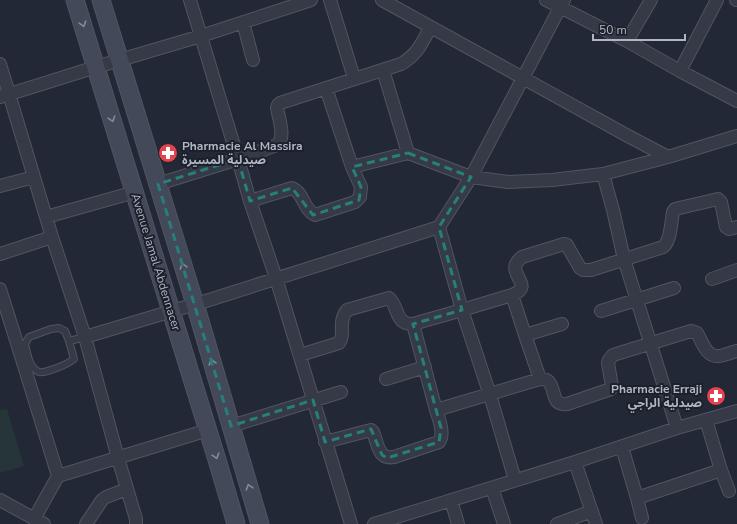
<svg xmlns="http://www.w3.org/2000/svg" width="737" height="524" viewBox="0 0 737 524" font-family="'Nunito Sans','Noto Sans Arabic',sans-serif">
  <rect width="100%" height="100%" fill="#222836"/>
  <path fill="#253538" d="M7 409 24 466 0 473V410Z"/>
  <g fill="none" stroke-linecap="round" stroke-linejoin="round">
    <defs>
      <path id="lane" d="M59 328 65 331 69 341 74 359C68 364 62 366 54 369 50 370 44 373 39 372 29 368 27 352 25 344L29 337 51 329Z
        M69 341 85 337"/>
      <path id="street" d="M190 0 238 159 250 201 276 278 351 524
        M330 0 354 78
        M382 0 628 136 668 157
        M546 0 627 41 680 71 737 101
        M736 0H737
        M243 22 253 60
        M627 41 651 0
        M0 64 52 237 85 337 118 458 136 519V524
        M383 70 408 153
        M680 71 717 0
        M0 97 96 67 201 36 311 0
        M352 167 408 153 471 177 508 182 552 180 603 174 668 157 737 136
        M603 174 613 210 624 259 677 428
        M158 184 238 159 277 145C286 138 279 119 277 108L278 105 280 103 401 64C417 55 422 43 430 28
        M0 186 34 177
        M250 201 292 188C304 193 303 209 315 215L355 202 360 197 361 187 352 167 326 88
        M46 217 135 192
        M439 227 462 310 490 395 515 480
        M0 254 52 237
        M712 279 737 270
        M0 289 21 356 58 476
        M512 295C538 285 501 273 522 257L564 244 567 245 568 247 580 268 583 270H591L663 247C671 241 671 222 673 212L675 209 718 199 721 202 726 227 729 229 737 227
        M601 311 674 288
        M413 324 462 310 512 295 525 335 540 379
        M525 335 562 324
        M85 337 209 300 439 227 471 177 564 0
        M300 355 339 343C346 334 337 323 347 310L389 298C397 304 396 320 406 323 408 324 411 324 413 324L436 410
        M386 379 425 367
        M706 420 721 470 729 491
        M231 426 341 392
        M325 442 371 430 373 432C378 444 378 460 394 457L439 442C445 434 439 419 436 410L540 379C543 379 547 379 549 382 556 390 551 406 567 404L611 389 612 386 608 363 609 360 613 355 691 331 697 333C702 341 706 357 718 356 724 356 731 352 737 351
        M622 447 637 498 642 518
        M575 462 596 524
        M492 488 504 524
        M637 498 721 470
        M0 500 44 524
        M451 500 458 524
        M34 519 58 476 208 430
        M86 524 102 500 106 497 127 489
        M374 524 575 462 677 428 737 411
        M557 524 592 511"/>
      <path id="secondary" d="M75 0 218 463 236 524
        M101 0 195 304 260 524"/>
    </defs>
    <use href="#lane" stroke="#505561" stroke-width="8"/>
    <use href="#street" stroke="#505561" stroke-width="14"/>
    <use href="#secondary" stroke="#505561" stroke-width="19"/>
    <use href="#lane" stroke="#353a46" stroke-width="6"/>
    <use href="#street" stroke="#353a46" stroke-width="12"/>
    <use href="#secondary" stroke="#434959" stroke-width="17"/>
  </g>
  <defs><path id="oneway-chevron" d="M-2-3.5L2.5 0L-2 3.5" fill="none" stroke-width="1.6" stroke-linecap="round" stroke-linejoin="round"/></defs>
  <g stroke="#848a99">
    <use href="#oneway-chevron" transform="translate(83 24) rotate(73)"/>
    <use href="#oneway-chevron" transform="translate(112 119) rotate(73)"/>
    <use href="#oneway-chevron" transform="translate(183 266) rotate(-107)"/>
    <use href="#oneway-chevron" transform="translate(212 362) rotate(-106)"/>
    <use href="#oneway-chevron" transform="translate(216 456) rotate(73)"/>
    <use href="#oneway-chevron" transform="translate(249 487) rotate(-107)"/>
  </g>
  <path fill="none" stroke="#277f7b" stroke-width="3" stroke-dasharray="8 5" stroke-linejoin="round" d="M408 153 471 177 439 227 462 310 413 324 441 428 439 442 387 458 382 455 371 429 325 442 313 400 231 426 158 184 238 159 250 201 292 188 313 215 359 200 361 187 352 167Z"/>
  <defs>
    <symbol id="pharmacy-disc" viewBox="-11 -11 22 22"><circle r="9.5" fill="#e0444e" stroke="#1b202b"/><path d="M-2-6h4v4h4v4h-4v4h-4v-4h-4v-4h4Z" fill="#fff"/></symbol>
  </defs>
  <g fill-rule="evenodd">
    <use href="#pharmacy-disc" x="157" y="142" width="22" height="22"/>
    <use href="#pharmacy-disc" x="705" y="385" width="22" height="22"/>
  </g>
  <g text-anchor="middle" stroke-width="4" stroke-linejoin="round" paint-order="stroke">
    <g font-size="12" font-weight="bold" fill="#b0b5c3" stroke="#1b202b" text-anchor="start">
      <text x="182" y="150">Pharmacie Al Massira<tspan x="182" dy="14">صيدلية المسيرة</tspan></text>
      <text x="702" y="393" text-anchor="end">Pharmacie Erraji<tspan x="702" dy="14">صيدلية الراجي</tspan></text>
    </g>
    <g font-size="12" fill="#b0b5c3" stroke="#1b202b">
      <text transform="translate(156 262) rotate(73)" y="4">Avenue Jamal Abdennacer</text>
    </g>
  </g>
  <path d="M593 34v6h92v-6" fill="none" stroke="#b0b5c3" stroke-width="2"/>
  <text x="599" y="34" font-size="12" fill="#b0b5c3" stroke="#1b202b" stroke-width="3" paint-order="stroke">50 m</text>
</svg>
